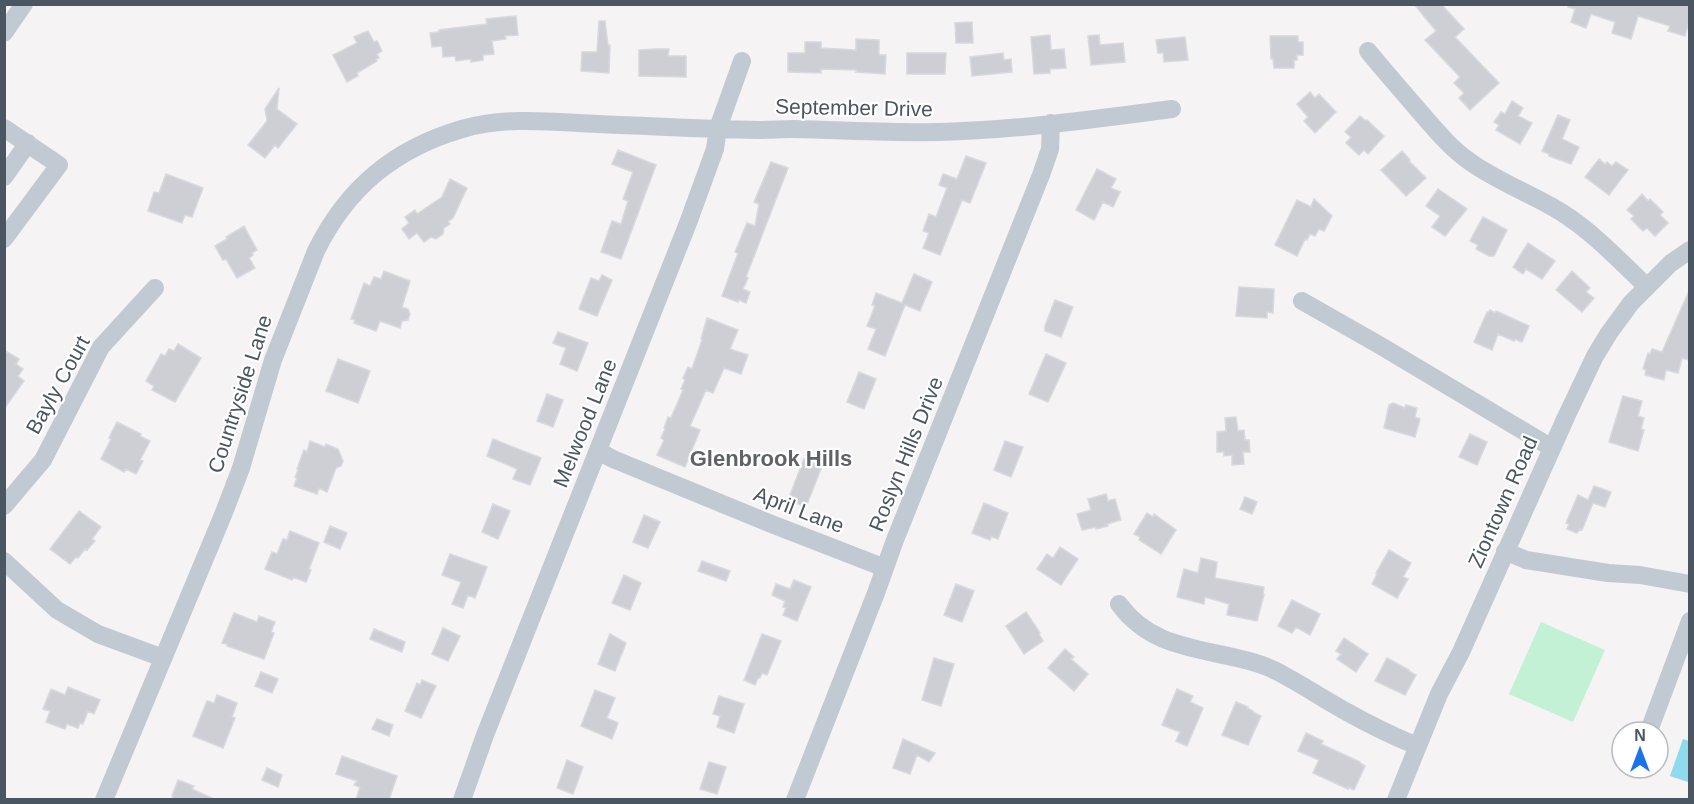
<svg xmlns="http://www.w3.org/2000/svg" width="1694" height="804" viewBox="0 0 1694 804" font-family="Arial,sans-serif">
  <rect width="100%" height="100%" fill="#f5f3f3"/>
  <path fill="#c3f1d5" d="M1541 622 1605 650 1573 722 1509 694Z"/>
  <path fill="#90daee" d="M1683 739 1689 741V786L1688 782 1670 776Z"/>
  <path fill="#cdcfd5" stroke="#d7d9de" stroke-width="1.5" d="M1414 4H1441L1464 29 1455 37 1499 83 1470 110 1459 98 1464 93 1454 83 1460 77 1425 40 1436 31Z
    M1569 4H1689V22L1685 36 1668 31 1670 26 1638 16 1631 39 1612 33 1615 22 1591 14 1586 28 1571 22 1575 9 1568 7Z
    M516 16 518 35 505 36 506 39 492 41 494 54 483 55V60L471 62V59L456 61 455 56 443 57 442 46 432 47 430 33 439 32V30L487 24 486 19Z
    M599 21H605L608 45H610L609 73 581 71 582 52H597Z
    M972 22 973 43H956L955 23Z
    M368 31 374 42 377 41 382 51 377 54 379 58 376 59 377 61 357 73 358 76 347 82 333 55 357 43 354 37Z
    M1050 35 1051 50 1064 49 1066 68 1050 69V73L1034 74 1031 37Z
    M1099 35 1100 45 1123 43 1125 62 1091 65 1088 36Z
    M1270 36H1298V42H1303V55H1297V60H1294V68H1274L1273 59H1271Z
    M1185 37 1188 60 1164 62 1163 53H1158L1156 40Z
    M856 39 879 40V55H886L885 74 856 72 857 70 821 69V73L788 72V53H805V42H821V48L856 50Z
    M656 49H669L668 56H686V77L639 76V50Z
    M907 53H946L945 74H907Z
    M1003 53 1004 60 1011 59 1012 72 972 76 970 57Z
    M279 88 277 109 297 124 278 148 275 145 265 158 248 145 267 121 265 109Z
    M1310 92 1315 98 1319 94 1336 112 1315 133 1304 121 1308 117 1297 104Z
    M1512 101 1523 108 1518 116 1532 123 1520 144 1496 130 1499 125 1494 122 1501 112 1505 114Z
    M1558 115 1570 120 1562 139 1579 147 1571 164 1549 156V154L1542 151Z
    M1360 116 1366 121 1367 120 1384 136 1368 154 1364 150 1359 155 1346 143 1351 137 1345 132Z
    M618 150 656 165 621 259 601 252 612 221 621 224 628 201 623 199 633 172 612 164Z
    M1402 151 1410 160 1409 161 1426 178 1406 196 1381 170Z
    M966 156 986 163 970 203 962 200 940 255 923 248 929 233 923 231 929 214 936 217 947 188 939 185 943 174 957 179Z
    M1599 159 1605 164 1607 162 1612 166 1616 162 1628 170 1609 195 1585 177Z
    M771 162 788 168 746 277 748 278 743 289 750 292 746 303 739 300 738 302 722 296 738 253 735 252 747 223 755 226 759 204 754 202Z
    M1097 169 1116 179 1111 188 1120 192 1113 207 1103 202 1094 220 1076 210Z
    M166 174 203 188 192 217 185 215 182 223 148 211 154 192 159 193Z
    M450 179 467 188 453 218 448 221 450 224 444 228 443 234 436 239 431 237 424 242 417 233 409 239 402 229 409 223 405 217 415 210 417 214 442 197Z
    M1438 189 1467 209 1445 236 1432 227 1440 216 1426 206Z
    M1642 194 1648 201 1650 199 1663 212 1660 215 1668 223 1655 236 1647 228 1643 231 1631 219 1634 216 1627 210Z
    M1314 199 1332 216 1324 231 1319 229 1315 236 1310 234 1307 240 1305 239 1297 256 1275 245 1297 200 1311 207Z
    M1483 217 1507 230 1494 256H1489L1476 249 1478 245 1470 241Z
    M244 226 257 250 252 253 253 255 249 258 255 268 237 278 226 259 223 260 215 246 227 239 226 237Z
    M1528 243 1555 261 1542 279 1526 269 1523 274 1513 267Z
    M384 271 410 281 402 307 408 309 410 314 408 320 402 321 400 328 380 321 376 331 354 323 355 320 351 319 364 283 370 286 374 277 381 279Z
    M1572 271 1590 288 1586 292 1594 298 1582 312 1556 290Z
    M914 274 932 282 920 311 905 305 885 356 868 349 876 329 867 326 875 306 872 305 876 293 902 303Z
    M602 275 612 280 597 316 579 309 591 278 599 281Z
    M1239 287 1274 289 1273 313 1267 312V318L1236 316Z
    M1689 291V360L1682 358 1678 373 1666 370 1664 380 1645 375 1646 370 1643 369 1648 353 1650 354 1652 349 1662 352Z
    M1055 300 1073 307 1061 337 1045 331V326Z
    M1490 310 1495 313 1496 311 1529 326 1522 342 1515 339 1514 341 1498 334 1492 350 1474 342 1487 312 1488 313Z
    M707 318 738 330 730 349 748 355 741 374 724 368 713 393 706 390 690 426 700 430 685 467 657 455 664 440 661 438 665 429 664 428 668 417 671 418 683 390 681 389 685 380 683 378 688 367 692 369 702 340 701 339Z
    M558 332 588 343 577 371 560 364 566 348 553 343Z
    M178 344 201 358 175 402 152 390 154 386 146 381 161 354 165 356 169 349 174 351Z
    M4 350 19 359 16 364 23 369 18 376 24 381 4 409Z
    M1046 354 1066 363 1048 402 1029 394Z
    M338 359 370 371 358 403 326 391Z
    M859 372 876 379 864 409 847 402Z
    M547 394 563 400 553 427 537 421Z
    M1623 396 1642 401 1638 416 1644 418 1641 429 1644 430 1638 451 1609 442Z
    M1393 403 1405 408 1406 405 1417 408 1415 417 1420 419 1415 437 1384 428 1389 405Z
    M1236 417 1238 431 1244 430 1245 440H1249L1250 452H1243L1244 464 1232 465V455L1224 456V452H1217V432L1226 431 1225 418Z
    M117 422 141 434 140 436 150 441 140 460 143 461 136 474 126 469 124 472 101 459 111 439 109 438Z
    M1470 434 1487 442 1477 465 1459 457Z
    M493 439 541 458 530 485 513 479 517 469 487 456Z
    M310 441 325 447 326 444 338 449 343 461 341 466 336 468 327 492 319 488 317 494 294 486 297 478 295 477 298 470 297 469 304 450 307 452Z
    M1005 441 1023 447 1011 477 994 470Z
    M804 459 822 466 806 507 788 500Z
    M1594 486 1611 492 1605 507 1593 503 1582 530 1580 529 1577 533 1567 529 1569 524 1566 523 1578 495 1588 500Z
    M1106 494 1108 501 1115 499 1121 520 1107 524 1108 526 1096 529V527L1082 530 1077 514 1091 510 1088 499Z
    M1245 497 1257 502 1252 514 1240 509Z
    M984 503 1008 513 998 539 991 536 990 540 972 533Z
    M493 504 510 511 498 539 482 532Z
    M79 511 101 527 92 539 95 541 87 550 85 549 78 558 76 557 70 564 50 549Z
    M1147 513 1153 517 1154 514 1176 530 1161 554 1139 540 1140 537 1134 534Z
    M644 515 660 522 648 548 633 542Z
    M330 526 347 533 340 549 324 542Z
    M290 531 319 543 309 569 311 570 306 582 293 577 292 580 265 569 272 552 277 554 283 539 287 540Z
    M1060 547 1078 559 1061 585 1037 569 1047 554 1053 558Z
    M1389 550 1411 563 1403 577 1408 579 1397 598 1372 584 1377 574 1376 573Z
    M450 554 487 567 475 598 468 595 463 608 452 604 461 582 442 575Z
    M1201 558 1217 562 1215 578 1264 587 1263 595H1264L1257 621 1227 615 1229 604 1205 597 1204 604 1177 597 1184 569 1198 573Z
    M702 561 730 571 726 581 698 571Z
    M624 575 641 583 630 610 612 603Z
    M794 580 811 587 797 621 783 615 786 608 783 607 785 601 772 595 776 584 790 589Z
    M956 584 974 591 962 622 944 615Z
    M1292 600 1320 614 1310 635 1296 627 1292 633 1278 626Z
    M1026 612 1040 633 1039 634 1043 641 1024 654 1006 626Z
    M234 613 257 622 259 616 275 622 271 632 274 633 264 659 227 646V644L222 643Z
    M443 628 460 636 448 661 432 654Z
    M374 629 405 642 402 652 370 639Z
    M610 634 626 643 615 671 598 664Z
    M762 634 781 641 767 675 762 673 760 678H758L755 685 744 680Z
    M1344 638 1368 654 1356 672 1337 659 1341 654 1336 651Z
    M1065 649 1074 657 1071 659 1088 674 1074 691 1048 668Z
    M934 658 954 664 941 706 922 700Z
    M1387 658 1409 670V671L1416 675 1405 695 1375 681Z
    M261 672 278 679 272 693 255 686Z
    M422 680 436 686 421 718 405 711 417 683 420 685Z
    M68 687 100 700 94 714 88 711 83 724 80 723 78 728 67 724 65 729 46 722 50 711 43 709 51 689 65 695Z
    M1177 689 1193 696 1190 702 1203 708 1187 746 1176 741 1180 732 1162 725Z
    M595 690 615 698 607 718 618 723 612 739 581 726Z
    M217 695 237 703 232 717 235 718 223 748 193 736 207 701 214 703Z
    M719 696 744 704 734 733 717 727 720 716 713 714Z
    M1236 702 1248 707 1247 708 1253 711V712L1261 716 1248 745 1222 735Z
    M377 719 393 725 389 736 372 729Z
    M1306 733 1323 741 1321 744 1360 762V763L1365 766 1354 790 1348 787V789L1313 773 1319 760 1298 751Z
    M903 739 935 753 929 762 917 755 910 774 893 768Z
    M342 756 397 776 389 800H356L360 787 354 785 357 781 336 774Z
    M567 760 583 767 573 794 557 788Z
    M709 762 726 767 717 794 700 789Z
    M267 768 282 775 278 787 262 780Z
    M178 780 194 786 192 789 216 800H172L173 796H172Z"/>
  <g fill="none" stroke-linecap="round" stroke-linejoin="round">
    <path stroke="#c1cad2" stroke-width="18" d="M4 33 24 4
      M1368 51C1387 74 1407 97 1427 120 1440 135 1453 150 1469 161 1496 181 1532 194 1561 212 1593 232 1620 261 1647 287
      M4 128 59 165 4 239
      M4 177 28 143
      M1302 301 1381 346 1552 448
      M598 451 613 459 764 521 885 568
      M4 506 43 460 101 347 155 288
      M1505 551 1526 560 1608 573 1640 575 1690 584
      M4 561 57 610 98 634 163 658
      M1119 604C1149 645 1191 647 1237 658 1250 661 1263 664 1276 671 1300 683 1323 699 1347 712 1370 725 1393 736 1417 746
      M1650 728 1690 621
      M104 800 223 515 241 468 273 360 316 251C347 188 394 149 462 129 506 116 553 122 598 124 651 126 704 129 758 130 770 130 782 129 794 129 843 130 891 133 940 132 1018 130 1095 119 1172 109
      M462 800 485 735 688 223 715 149 718 128 742 61
      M795 800 876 593 895 540 1041 175 1050 149 1051 123
      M1396 800 1439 694 1461 652 1566 417 1595 356 1609 333 1631 303 1671 263 1690 250"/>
  </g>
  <g text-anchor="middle" stroke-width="4.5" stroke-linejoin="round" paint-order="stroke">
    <g font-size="21" fill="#4a5661" stroke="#fff">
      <text transform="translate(854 108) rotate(1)" y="7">September Drive</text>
      <text transform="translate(58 385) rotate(-61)" y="7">Bayly Court</text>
      <text transform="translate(240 394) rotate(-72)" y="7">Countryside Lane</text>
      <text transform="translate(585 423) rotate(-68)" y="7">Melwood Lane</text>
      <text transform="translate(906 454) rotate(-68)" y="7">Roslyn Hills Drive</text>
      <text transform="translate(1503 502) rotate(-66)" y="7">Ziontown Road</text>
      <text transform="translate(799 510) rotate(21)" y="7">April Lane</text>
    </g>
    <g font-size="22" font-weight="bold" fill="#5f6368" stroke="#fff">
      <text x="771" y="466">Glenbrook Hills</text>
    </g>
  </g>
  <rect width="1694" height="804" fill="none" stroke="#4a5661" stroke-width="12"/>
  <g transform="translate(1640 750)"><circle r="28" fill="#ffffff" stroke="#b7bbc0" stroke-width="1.5"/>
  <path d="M0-4.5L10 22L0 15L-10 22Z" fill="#1a73e8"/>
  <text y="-9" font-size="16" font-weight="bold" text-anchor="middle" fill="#4a5661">N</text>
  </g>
</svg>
